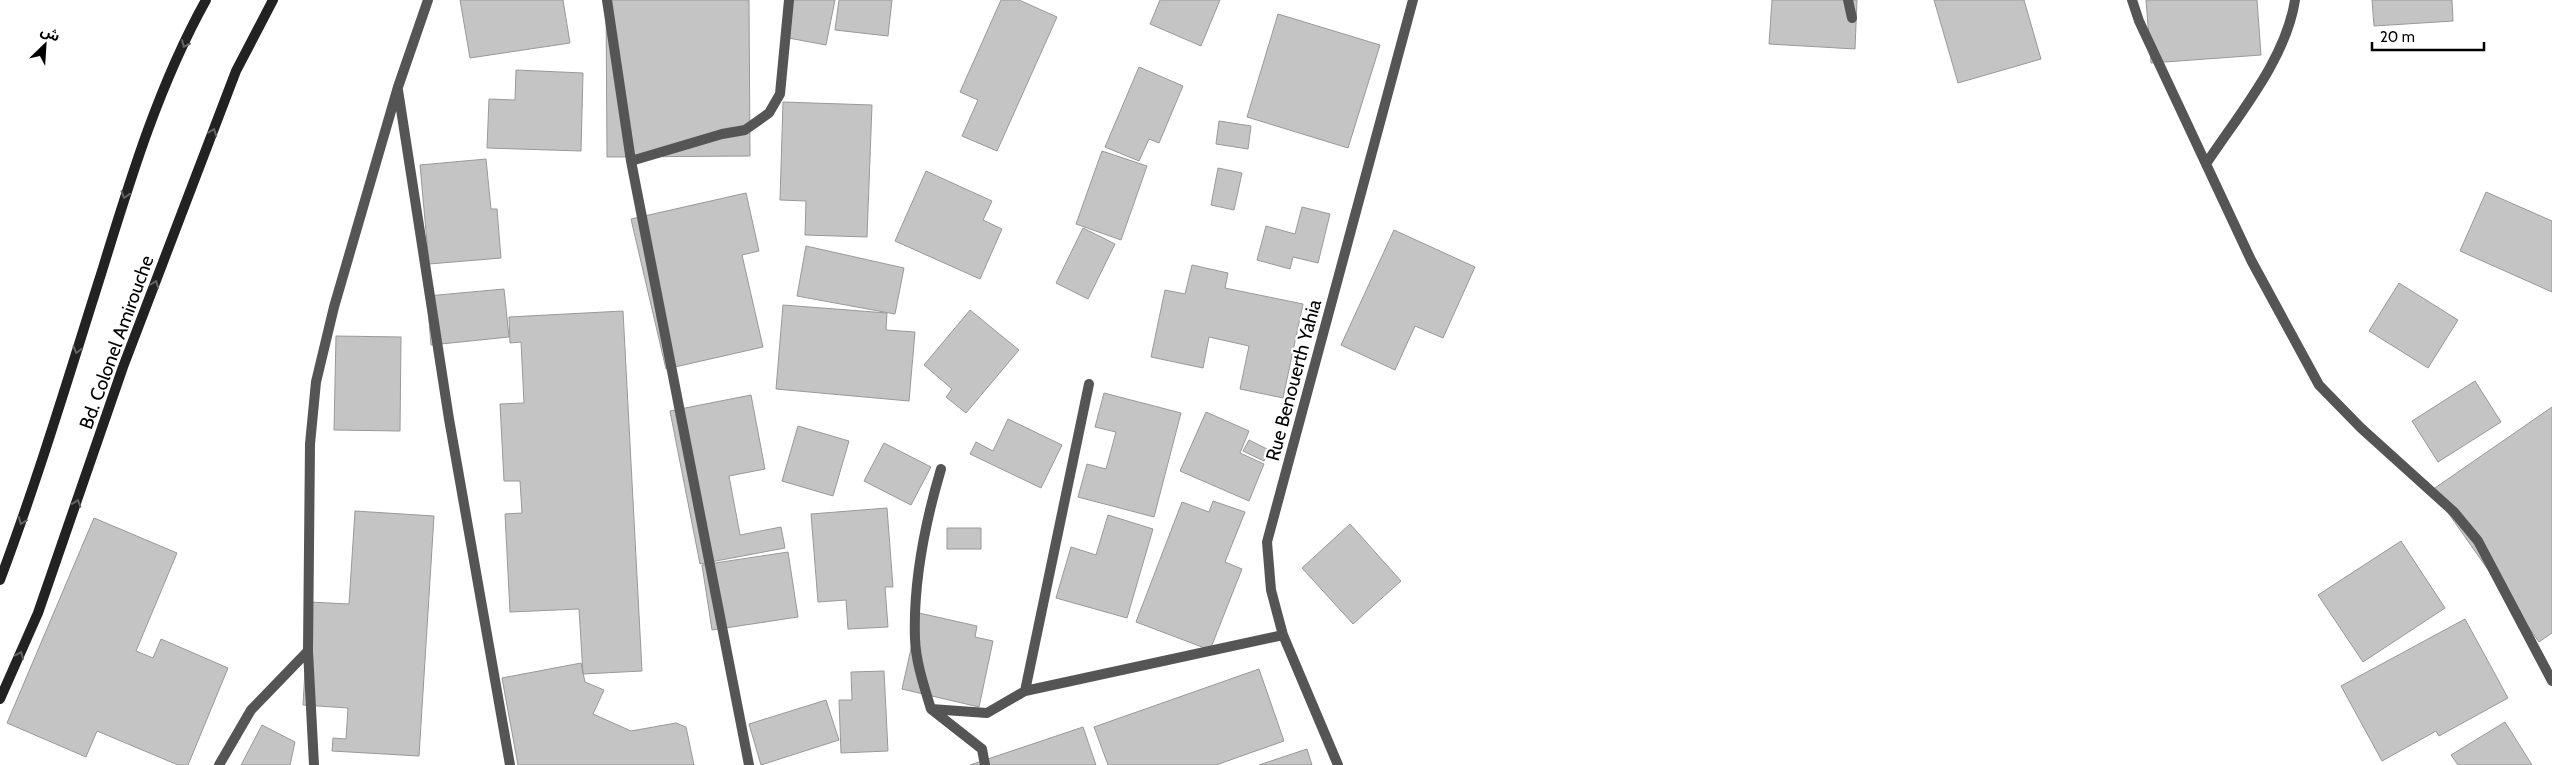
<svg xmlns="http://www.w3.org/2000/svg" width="2552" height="765" viewBox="0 0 2552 765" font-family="Cabin,'Noto Sans Arabic',sans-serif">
  <rect width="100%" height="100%" fill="#fff"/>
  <path fill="#c4c4c4" stroke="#999" d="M460 0H563L570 43 470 58Z
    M606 0H749L750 156 607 157Z
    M790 0H835L826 45 783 37Z
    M839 0H892L888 36 835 30Z
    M1001 0H1019L1057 17 997 151 962 136 978 100 960 92Z
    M1160 0H1220L1201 46 1150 24Z
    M1772 0H1857L1855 49 1769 44Z
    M1934 0H2024L2041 59 1958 83Z
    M2146 0H2257L2261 55 2151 63Z
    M2372 0H2452L2453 21 2374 26Z
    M1278 14 1380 45 1348 148 1247 117Z
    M1139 67 1183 86 1159 143 1149 139 1139 161 1105 147Z
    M516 70 583 73 581 151 487 148 489 99 515 100Z
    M783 102 872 105 867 237 805 235 806 201 780 200Z
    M1219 121 1251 126 1248 149 1216 144Z
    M1102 151 1147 166 1121 240 1076 224Z
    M486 159 491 209H497L501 258 429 264 420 165Z
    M1218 168 1242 173 1234 210 1211 205Z
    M926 171 992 201 983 220 1002 229 980 279 895 241Z
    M2486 192 2552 221V292L2460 251Z
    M746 193 759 251 742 255 763 347 666 369 631 219Z
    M1302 207 1330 214 1318 263 1293 257 1290 269 1257 260 1266 226 1295 234Z
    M1083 228 1115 244 1088 299 1056 283Z
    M1394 230 1475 267 1443 338 1415 326 1395 370 1341 345Z
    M806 246 904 268 895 314 797 296Z
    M1192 265 1228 273 1225 288 1303 304 1283 398 1240 389 1249 346 1209 337 1203 368 1151 357 1165 290 1185 294Z
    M2399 283 2458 320 2428 368 2369 331Z
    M504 289 509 337 431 345 427 296Z
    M783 305 887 313 886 330 915 332 909 401 776 389Z
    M970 310 1019 350 966 413 946 397 952 389 924 365Z
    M623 311 642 671 583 674 579 609 510 612 505 514 522 513 520 481H504L500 404 524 403 521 342 510 343 509 317Z
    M336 336 401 337 400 431 334 430Z
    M2475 381 2501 422 2438 462 2412 421Z
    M1104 393 1181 413 1154 517 1078 497 1087 464 1106 469 1116 432 1095 427Z
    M751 395 765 469 729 476 740 535 781 527 785 548 700 564 670 411Z
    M2552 407V633L2539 642 2432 490Z
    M1206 412 1249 431 1240 453 1264 464 1249 501 1180 471Z
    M1008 419 1062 445 1041 488 970 454 976 442 993 451Z
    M798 426 849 441 833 496 782 481Z
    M1249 440 1269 450 1264 461 1243 451Z
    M884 443 931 467 911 505 864 481Z
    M1213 501 1245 512 1225 562 1242 569 1210 650 1136 622 1182 502 1209 512Z
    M887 508 893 587H885L888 627 848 629 846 600 818 602 811 514Z
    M355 511 434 516 419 756 332 751 333 738 346 739 348 708 303 705 309 602 349 604Z
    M1108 515 1153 529 1127 618 1056 598 1071 547 1096 555Z
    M94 518 177 553 136 651 153 658 161 639 228 668 188 765H178L97 731 86 757 7 723Z
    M1350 524 1401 581 1353 624 1302 568Z
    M947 528H981V549H947Z
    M2401 541 2445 608 2363 662 2318 595Z
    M788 552 798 617 712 630 702 565Z
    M919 613 977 626 975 637 993 641 979 707 902 689Z
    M2465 619 2508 698 2439 736 2436 731 2382 761 2341 686Z
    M581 663 585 682 604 690 593 714 631 731 676 723 686 727 694 765H518L502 678Z
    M1259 669 1284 741 1216 765H1108L1094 727Z
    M884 671 888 751 841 753 839 700H852L851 672Z
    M826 700 839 740 761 765 749 724Z
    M2505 722 2532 765H2458L2451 755Z
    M262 725 295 742 290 765H241Z
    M1083 727 1096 765H970Z
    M1307 749 1312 765H1259Z"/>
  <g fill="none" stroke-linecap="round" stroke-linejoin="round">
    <path stroke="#555" stroke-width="10" d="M607 0 631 161 749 765
      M1848 0 1852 18
      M2132 0 2139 21 2251 260 2319 385 2361 428 2454 512 2478 541 2552 681
      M398 90 449 419 510 765
      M631 161 722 134 745 130 769 113 780 94 789 0
      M2206 164C2239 114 2286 59 2295 0
      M1025 691 1089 384
      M931 709C924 686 916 663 915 639 913 582 925 523 941 469
      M219 765 251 710 308 651
      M314 765 308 651 310 444 316 382 334 307 398 87 428 0
      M985 765 982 749 931 709 987 713 1025 691 1283 635
      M1338 765 1283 635 1271 590 1267 542 1413 0"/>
    <path stroke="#222" stroke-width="10" d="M0 580C38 479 69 375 102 271 130 180 159 84 206 0
      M0 699 38 613 123 367 236 71 273 0"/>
  </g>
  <defs><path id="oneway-chevron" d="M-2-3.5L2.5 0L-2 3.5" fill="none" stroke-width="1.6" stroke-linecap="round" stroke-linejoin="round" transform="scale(1.25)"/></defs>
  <g stroke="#646464">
    <use href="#oneway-chevron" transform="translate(185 44) rotate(114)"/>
    <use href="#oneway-chevron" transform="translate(213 132) rotate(-69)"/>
    <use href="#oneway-chevron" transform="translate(125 195) rotate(107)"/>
    <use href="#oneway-chevron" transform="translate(155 284) rotate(-69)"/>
    <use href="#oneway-chevron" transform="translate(77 350) rotate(107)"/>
    <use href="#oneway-chevron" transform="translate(77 503) rotate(-71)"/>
    <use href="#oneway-chevron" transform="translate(22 521) rotate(111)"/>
    <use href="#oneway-chevron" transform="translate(20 655) rotate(-66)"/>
  </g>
  <g text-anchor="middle" stroke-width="4.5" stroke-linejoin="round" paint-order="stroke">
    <g font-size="19" fill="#000" stroke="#fff">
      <text transform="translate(116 342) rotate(-70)" y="7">Bd. Colonel Amirouche</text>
      <text transform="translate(1293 380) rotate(-75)" y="7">Rue Benouerth Yahia</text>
    </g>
  </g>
  <g transform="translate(45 45) rotate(25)" stroke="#ffffff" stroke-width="4" paint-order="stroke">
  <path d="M0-4L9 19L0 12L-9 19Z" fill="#000000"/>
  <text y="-8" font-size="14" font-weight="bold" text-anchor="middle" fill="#000000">ش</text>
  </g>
  <path d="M2372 42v8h112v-8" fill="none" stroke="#000000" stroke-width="2.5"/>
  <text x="2380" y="42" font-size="15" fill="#000000" stroke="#ffffff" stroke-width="4" paint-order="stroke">20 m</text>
</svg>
